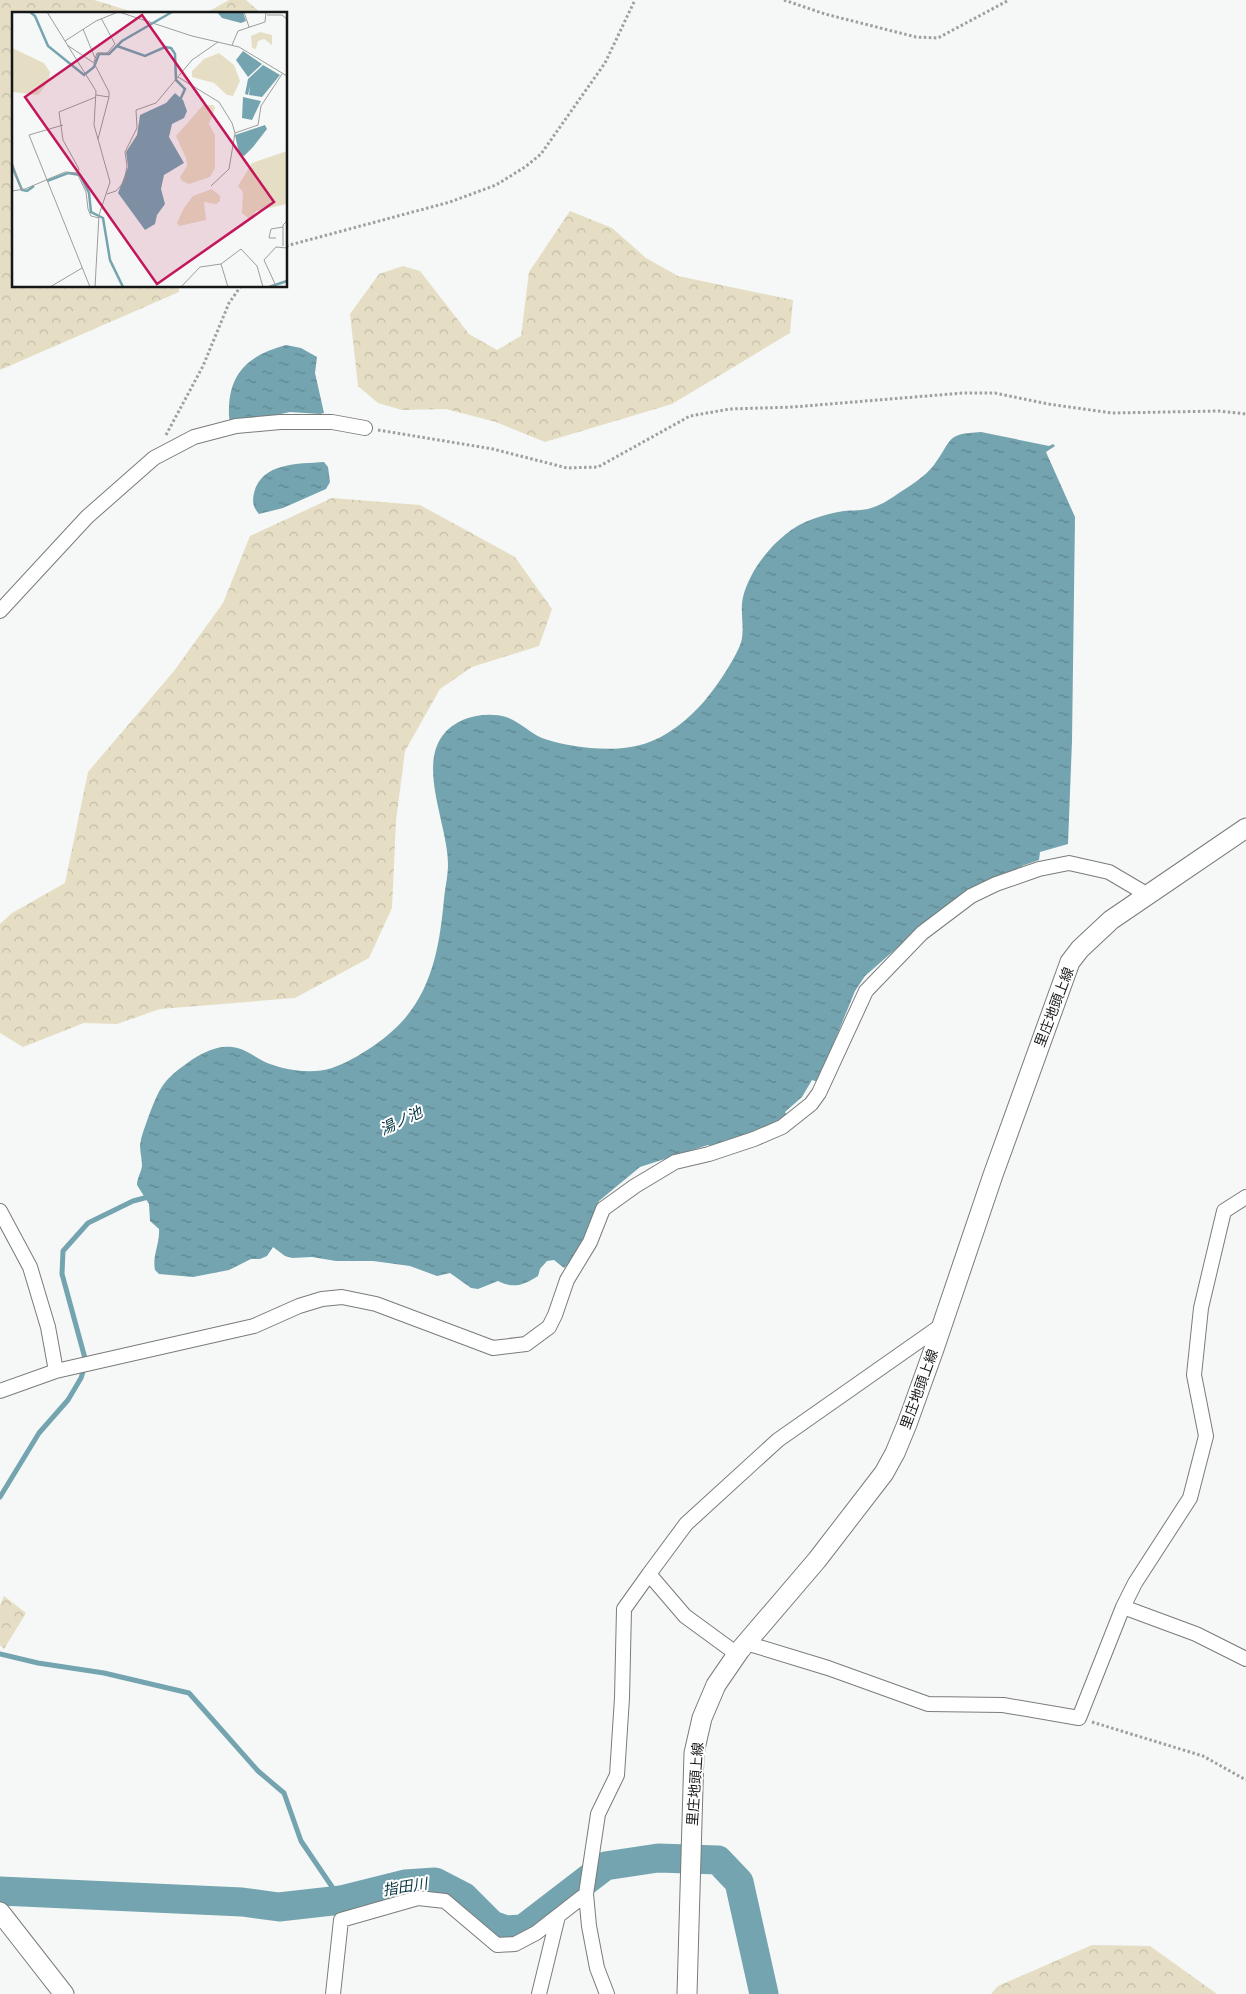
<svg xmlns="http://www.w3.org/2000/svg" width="1246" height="1994" viewBox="0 0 1246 1994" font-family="Manrope,'Noto Sans JP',sans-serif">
  <defs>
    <pattern id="forest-crowns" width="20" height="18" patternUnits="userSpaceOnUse" patternTransform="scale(1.25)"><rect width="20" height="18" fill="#e5dec4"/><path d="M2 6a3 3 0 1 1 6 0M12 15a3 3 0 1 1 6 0" fill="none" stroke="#c4bea8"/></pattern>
    <pattern id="water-ripples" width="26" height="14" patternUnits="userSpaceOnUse" patternTransform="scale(1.25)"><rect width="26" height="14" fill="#74a4b0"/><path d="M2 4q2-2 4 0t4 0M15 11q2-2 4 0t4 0" fill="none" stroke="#5e858e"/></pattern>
  </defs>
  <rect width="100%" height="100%" fill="#f5f8f6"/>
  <path fill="url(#forest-crowns)" d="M0 0H94L140 14H14V286H179V292L0 370Z
    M229 0H246L262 14H204Z
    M570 211 612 228 646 258 678 276 793 300 790 333 672 404 545 442 496 422 446 409 402 410 378 403 358 386 350 314 379 274 403 266 420 271 469 334 497 350 521 336 529 272Z
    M332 498 420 505 515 557 552 609 539 646 472 667 440 689 405 751 396 821 392 908 369 958 295 998 160 1009 117 1024 84 1023 23 1047 0 1033V924L12 913 65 883 88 772 174 671 223 603 250 536Z
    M4 1596 26 1613 4 1649 0 1645V1605Z
    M1092 1945 1150 1946 1217 1994H991L998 1986Z"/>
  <path fill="url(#water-ripples)" d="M286 345 301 348 317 357 315 373 324 413 320 414 290 412 232 425C228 419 229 413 229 406 231 369 253 354 286 345Z
    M981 432 1049 446 1053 444 1055 446 1046 452 1075 517 1072 741 1068 844 1040 852 1039 860 1022 866V873L906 940 865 976 855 991 818 1082 812 1080 802 1097 785 1112 789 1118 715 1149 708 1145 640 1167 599 1201 576 1256 564 1268 554 1260 547 1261 540 1269 538 1276C524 1285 514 1289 498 1281L478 1289 471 1288 450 1273 437 1276 410 1266 373 1261H336L312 1257 292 1258 285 1256 273 1247 267 1256 260 1259H251L229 1270 193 1277 159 1274 155 1270C152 1255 160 1244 159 1229L150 1221 149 1204 137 1185C137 1178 141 1173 142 1166 142 1159 140 1152 140 1145 141 1136 145 1127 148 1118 161 1084 163 1080 193 1059 204 1052 219 1045 232 1047 246 1048 258 1060 270 1064 289 1071 313 1074 332 1068 356 1060 391 1036 406 1017 434 983 440 941 444 899 445 888 448 876 448 864 448 826 418 767 443 735 456 717 486 711 506 717 519 721 530 733 542 738 558 744 574 746 590 748 637 752 664 742 697 709 709 698 740 654 742 638 744 625 740 610 743 597 749 573 767 549 786 534 801 521 825 514 844 511 852 510 863 511 871 508 879 506 889 500 896 495 908 487 926 476 934 465 953 439 945 434 981 432Z
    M324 462 328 467 330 482 326 489 283 508 259 514C253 507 252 502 254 493 262 462 298 464 324 462Z"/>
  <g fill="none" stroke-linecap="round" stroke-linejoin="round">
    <path stroke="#74a4b0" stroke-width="5" d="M0 1497 39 1433 68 1400 81 1378 86 1362 62 1274 63 1251 88 1223 133 1201 152 1196
      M0 1654 38 1663 104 1673 189 1693 258 1771 284 1793 301 1841 341 1900"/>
    <path stroke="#74a4b0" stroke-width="29" d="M0 1891 242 1902 279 1907 341 1900 405 1884 435 1882 464 1897 492 1925 506 1930 523 1929 605 1866 658 1858 718 1860 739 1882 764 1994"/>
    <defs>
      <path id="street" d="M0 611 87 517 154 458 194 437 236 426 280 422H332L365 428
        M0 1211 30 1267 48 1327 56 1371
        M0 1391 56 1371 254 1326 299 1306 322 1299 342 1297 376 1304 493 1348 526 1344 549 1327 555 1315 567 1280 590 1242 603 1209 635 1186 675 1162 709 1154 754 1139 782 1127 811 1104 819 1093 866 991 922 933 971 896 996 884 1039 869 1069 863 1109 872 1148 895
        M649 1574 686 1524 778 1440 942 1325
        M1123 1607 1196 1634 1246 1659
        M746 1643 828 1668 928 1704 1003 1705 1079 1718 1123 1607 1135 1583 1190 1498 1206 1436 1194 1375 1201 1308 1224 1211 1246 1197
        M333 1994 341 1920 418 1898 445 1901 497 1945 515 1944 536 1933 586 1894
        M539 1994 558 1916
        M607 1994 597 1968 589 1926 586 1894 598 1814 617 1775 622 1698 624 1609 649 1574 685 1616 737 1654"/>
      <path id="secondary" d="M0 1912 64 1994
        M687 1994 694 1753 702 1718 716 1685 740 1650 817 1560 884 1473 895 1453 907 1424 934 1349 993 1175 1070 962 1080 949 1111 920 1246 828"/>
    </defs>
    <use href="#street" stroke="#797c7a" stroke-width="16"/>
    <use href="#secondary" stroke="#797c7a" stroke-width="21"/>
    <path stroke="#9ea09f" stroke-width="3" stroke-dasharray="2.5 2.5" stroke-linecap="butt" d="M784 0 825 14 916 37 938 38 1009 0
      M286 246 450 202 496 185 525 167 541 154 605 63 635 0
      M378 430 493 449 567 468 598 467 690 416 730 409 793 407 963 393H995L1048 404 1112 413 1219 411 1246 414
      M166 435 203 366 229 303 241 286
      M1092 1722 1203 1756 1246 1780"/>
    <use href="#street" stroke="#fff" stroke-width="14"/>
    <use href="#secondary" stroke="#fff" stroke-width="19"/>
  </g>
  <g text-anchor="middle" stroke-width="4" stroke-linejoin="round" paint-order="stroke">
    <g font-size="14" fill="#151716" stroke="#fff">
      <text transform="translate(1054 1007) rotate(-69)" y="5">里庄地頭上線</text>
      <text transform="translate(919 1389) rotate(-70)" y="5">里庄地頭上線</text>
      <text transform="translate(695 1784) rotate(-86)" y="5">里庄地頭上線</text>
    </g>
    <g font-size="15" font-style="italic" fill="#063640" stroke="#fff">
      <text transform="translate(401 1121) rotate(-26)" y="5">湯ノ池</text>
      <text transform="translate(405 1887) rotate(-9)" y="5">指田川</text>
    </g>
  </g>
  <g transform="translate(12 12)">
    <rect width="275" height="275" fill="#f5f8f6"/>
    <path d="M248 20 260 23V33L252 27 246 29 244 37 240 36 239 24ZM0 36 32 51 38 60 37 69 26 83 0 80ZM207 41 222 53 228 69 221 84 215 83 202 71 180 65V59L192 47ZM191 93H201L203 96 197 112 203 123V156L198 165 177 172 170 169 168 165 175 154 174 146 164 124ZM275 139V192L244 199 239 206H236L230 201 231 180 226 174 240 151ZM200 177 208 184V189L204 192 192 190 194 208 167 214 165 211 172 196 181 184Z" fill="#e5dec4"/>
    <path d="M205 0H231L234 9 229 11 210 6ZM231 39 250 52 236 65 224 48ZM251 53 268 63 250 85 237 83 238 74 236 83 233 82 236 67ZM163 81 171 88 175 99 172 106 160 112 157 125 172 151 152 163 149 177 153 192 145 203 143 212 133 218 106 181 116 155 114 140 125 123 128 103 154 91ZM231 85 249 89 240 108 230 106ZM253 113 255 117 241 135 232 144 227 141 223 123Z" fill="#74a4b0"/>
    <path fill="none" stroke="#74a4b0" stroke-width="2.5" d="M18 0 23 4 36 34 72 63 82 55 87 42H97L110 29 160 0M105 34 133 44 153 35 159 36 163 42 164 68 173 77 168 88M0 154 10 178 15 179 22 174M35 169 56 161 68 163 77 181 79 200 91 206 98 248 111 275M257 275 275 269"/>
    <path fill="none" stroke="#9b9e9c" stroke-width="1" d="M35 0 84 79 82 113 98 170 87 203 83 275M107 0 180 24 227 35 275 64M232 0 237 15M255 3H270L275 7M71 17 83 46M53 29 84 9 106 0M55 33 82 51 97 80V85L84 83M220 33 226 19 253 10 254 0M82 50 85 41H95L103 32 89 6M166 65 207 90 220 111 223 121 217 157 199 174M84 85 47 100 51 128 67 157 65 161 74 180 76 197 79 204 87 206M51 113 17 123 78 275M223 121 246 113 249 94 270 62M86 127 97 85M0 150 9 176M0 179 13 177 53 160 65 161M95 182 104 179 112 170 115 154 113 140 125 116 124 98 144 91 180 48 206 30M264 226H257L259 217 271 215M271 234V213L275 209M209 252 216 275M264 274 252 248 264 235 275 236M38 275 70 256M169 275 188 255 209 252 229 237 245 254 251 275"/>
    <path fill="#c2185b" fill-opacity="0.15" stroke="#c2185b" stroke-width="2.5" d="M130 3 262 190 145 272 13 85Z"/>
    <rect width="275" height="275" fill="none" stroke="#151716" stroke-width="2.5"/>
  </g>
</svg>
